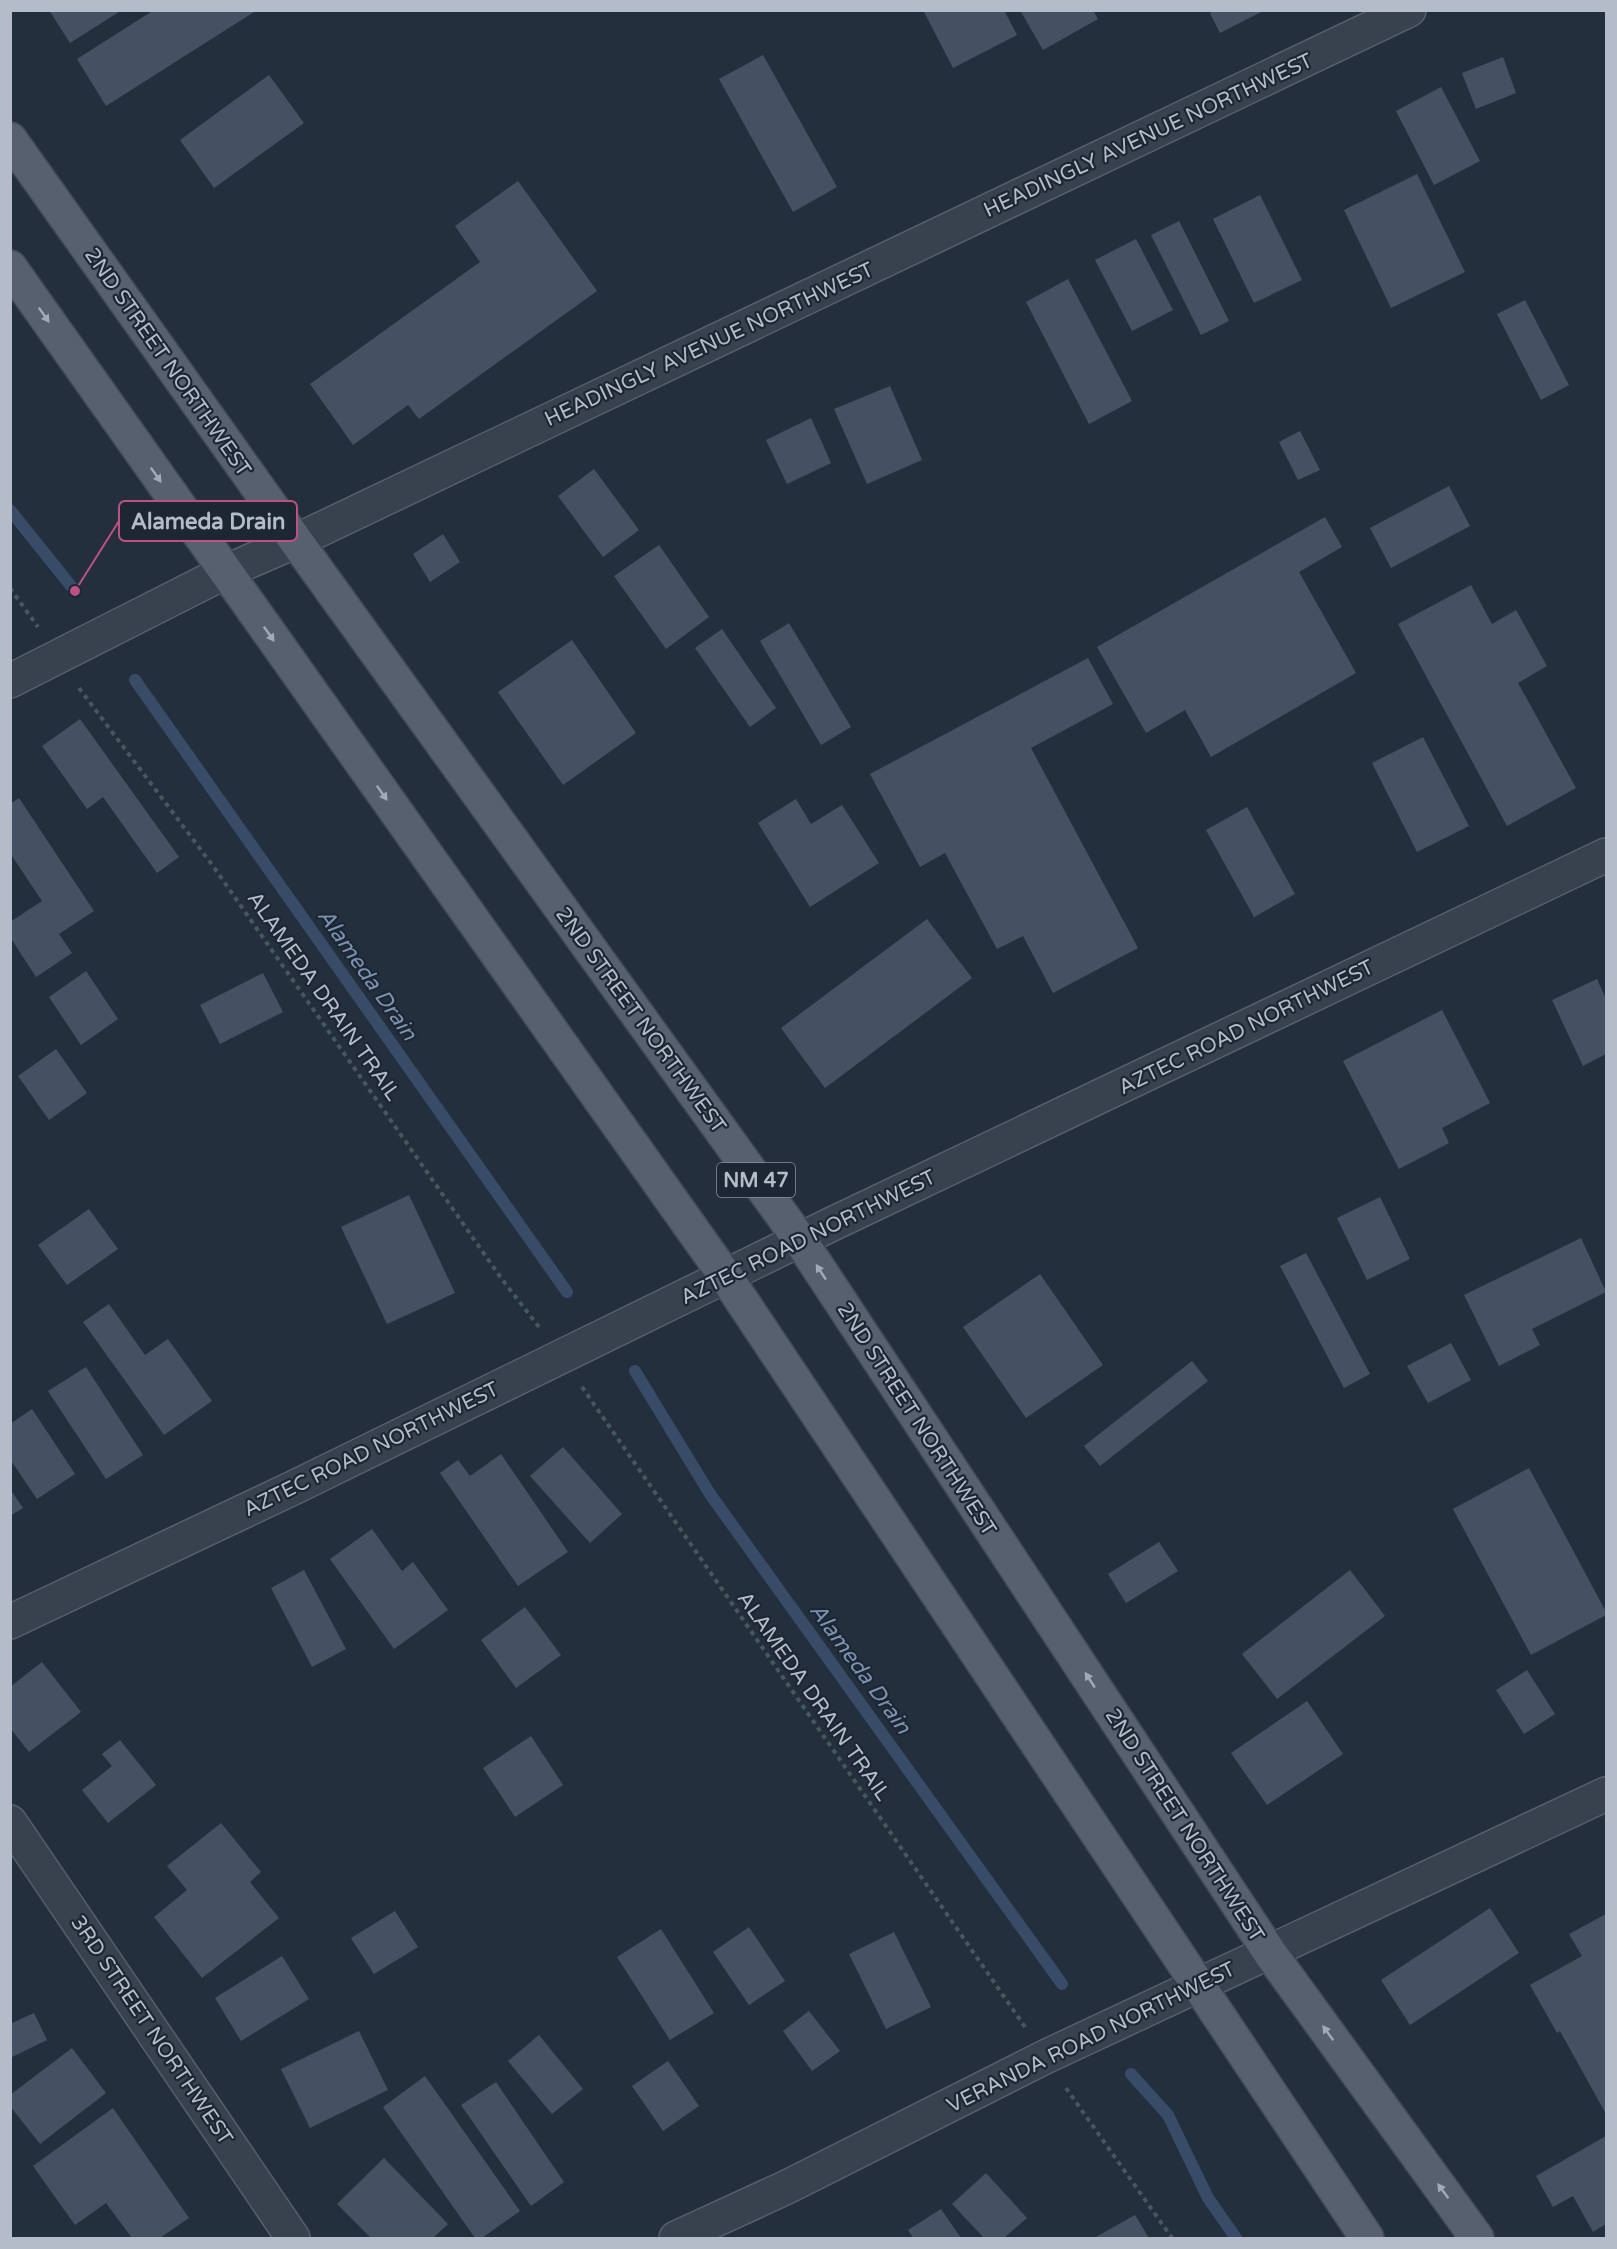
<svg xmlns="http://www.w3.org/2000/svg" width="1617" height="2249" viewBox="0 0 1617 2249" font-family="'Varela Round',sans-serif">
  <rect width="100%" height="100%" fill="#242f3e"/>
  <g fill="none" stroke-linecap="round" stroke-linejoin="round">
    <path stroke="#394c67" stroke-width="12" d="M10 510 75 591
      M135 680 567 1292
      M635 1371 710 1494 1062 1984
      M1131 2074 1168 2115 1208 2198 1236 2238"/>
  </g>
  <path fill="#455162" d="M49 10H122L70 43Z
    M154 10H257L106 106 77 59Z
    M923 10H1004L1017 35 953 68Z
    M1020 10H1093L1098 19 1043 50Z
    M1215 10H1265L1220 33 1210 13Z
    M763 55 837 187 793 212 719 79Z
    M1503 57 1516 93 1476 109 1462 73Z
    M269 75 304 123 214 188 180 140Z
    M1441 87 1480 161 1434 185 1396 111Z
    M1417 174 1465 272 1391 308 1344 210Z
    M518 181 597 291 419 419 408 405 353 445 310 384 480 262 455 226Z
    M1260 195 1302 280 1254 303 1213 219Z
    M1179 221 1229 321 1201 335 1151 235Z
    M1136 239 1173 310 1132 331 1095 260Z
    M1068 279 1132 401 1089 424 1026 302Z
    M1525 300 1569 385 1541 400 1497 314Z
    M890 386 922 460 867 484 834 409Z
    M811 418 831 463 787 484 766 440Z
    M1300 431 1320 470 1298 480 1279 442Z
    M594 469 639 530 603 557 558 496Z
    M1449 486 1470 526 1391 568 1370 528Z
    M1325 517 1342 547 1299 572 1356 673 1211 757 1185 710 1146 733 1097 647Z
    M443 534 460 562 430 582 413 554Z
    M659 545 709 617 666 649 614 576Z
    M1471 585 1492 624 1516 610 1547 666 1518 683 1576 788 1507 826 1398 624Z
    M789 623 851 727 821 745 760 641Z
    M722 629 776 708 750 727 695 648Z
    M572 640 636 733 563 785 498 692Z
    M1088 658 1113 704 1031 748 1138 948 1053 993 1023 936 997 949 945 853 920 867 870 774Z
    M80 719 179 857 157 873 103 797 87 809 42 746Z
    M1423 737 1469 826 1417 852 1372 763Z
    M19 798 94 911 59 934 72 953 36 977 10 937V922L42 901 10 853V804Z
    M796 799 811 824 842 805 879 863 810 907 758 823Z
    M1247 807 1295 894 1254 917 1206 830Z
    M927 919 972 978 825 1088 781 1028Z
    M86 971 118 1019 81 1045 49 997Z
    M263 973 283 1012 220 1044 200 1005Z
    M1597 979 1606 999V1054L1583 1066 1552 1000Z
    M1442 1010 1490 1103 1442 1128 1449 1143 1399 1169 1343 1061Z
    M56 1049 87 1093 49 1120 18 1076Z
    M409 1195 455 1293 387 1324 341 1227Z
    M1380 1197 1410 1259 1367 1280 1337 1218Z
    M89 1209 118 1249 67 1285 38 1245Z
    M1581 1238 1606 1292 1532 1329 1540 1345 1499 1366 1464 1295Z
    M1306 1253 1370 1374 1344 1388 1280 1266Z
    M1040 1274 1103 1365 1026 1418 963 1327Z
    M109 1304 145 1355 168 1339 212 1401 164 1435 83 1322Z
    M1451 1343 1471 1380 1428 1403 1407 1366Z
    M1192 1361 1208 1381 1100 1466 1084 1446Z
    M86 1367 143 1455 106 1479 48 1391Z
    M32 1409 75 1474 37 1499 10 1459V1424Z
    M563 1447 622 1514 590 1543 530 1476Z
    M501 1454 568 1552 518 1586 440 1473 458 1460 470 1476Z
    M1529 1468 1606 1612V1615L1531 1655 1453 1509Z
    M10 1489 23 1508 10 1516Z
    M372 1529 402 1571 413 1562 448 1610 394 1649 330 1559Z
    M1159 1542 1178 1571 1126 1603 1108 1574Z
    M304 1570 346 1649 312 1667 271 1588Z
    M1350 1570 1385 1616 1277 1699 1242 1654Z
    M525 1607 561 1655 516 1688 481 1640Z
    M42 1662 81 1712 29 1752 10 1728V1687Z
    M1527 1670 1555 1714 1524 1734 1496 1690Z
    M1307 1701 1343 1754 1267 1805 1231 1753Z
    M531 1736 563 1785 515 1817 483 1768Z
    M120 1740 156 1785 108 1823 82 1790 112 1766 102 1754Z
    M221 1823 261 1872 250 1882 279 1918 202 1978 154 1917 187 1890 167 1866Z
    M1490 1908 1519 1953 1410 2025 1381 1980Z
    M395 1911 418 1947 374 1974 351 1938Z
    M1606 1914V2114L1560 2031 1557 2033 1530 1985 1582 1956 1569 1934Z
    M749 1927 785 1981 749 2005 713 1952Z
    M661 1929 714 2013 670 2040 617 1957Z
    M894 1932 931 2007 886 2029 849 1954Z
    M282 1956 309 1999 241 2041 215 1998Z
    M809 2011 840 2051 812 2071 783 2031Z
    M34 2013 47 2040 10 2058V2024Z
    M359 2031 388 2090 310 2128 281 2069Z
    M539 2035 583 2089 552 2114 508 2061Z
    M72 2048 106 2093 40 2144 10 2106V2095Z
    M668 2061 699 2106 663 2131 632 2086Z
    M425 2076 520 2211 482 2238H475L383 2107Z
    M496 2082 564 2182 531 2206 461 2105Z
    M113 2108 189 2218 160 2238H132L106 2203 75 2225 33 2166Z
    M1606 2136V2224L1593 2232 1573 2196 1553 2207 1536 2176Z
    M384 2158 448 2224 433 2238H371L337 2204Z
    M986 2173 1027 2218 1004 2238H984L952 2204Z
    M941 2209 961 2238H913L908 2230Z
    M1135 2215 1149 2238H1094Z"/>
  <g fill="none" stroke-linecap="round" stroke-linejoin="round">
    <defs>
      <path id="street" d="M10 681 225 572 296 541 1409 10
        M10 1622 295 1487 830 1225 1606 855
        M10 1822 293 2238
        M676 2238 787 2187 1045 2057 1606 1794"/>
      <path id="primary" d="M10 139 296 541 800 1240 1270 1953 1477 2238
        M10 267 726 1277 1367 2238"/>
    </defs>
    <use href="#street" stroke="#565f6c" stroke-width="36"/>
    <use href="#primary" stroke="#414a57" stroke-width="36"/>
    <path stroke="#44595c" stroke-width="4" stroke-dasharray="4.5 4.5" stroke-linecap="butt" d="M10 588 38 627
      M79 688 213 866 501 1278 539 1327
      M582 1387 1025 2027
      M1066 2088 1172 2238"/>
    <use href="#street" stroke="#38414e" stroke-width="33"/>
    <use href="#primary" stroke="#56606e" stroke-width="33"/>
  </g>
  <defs><path id="oneway-solid" d="M-6-.8H1V-3.2L6.5 0L1 3.2V.8H-6Z" transform="scale(1.5)"/></defs>
  <g fill="#a1aab7">
    <use href="#oneway-solid" transform="translate(44 315) rotate(55)"/>
    <use href="#oneway-solid" transform="translate(156 475) rotate(55)"/>
    <use href="#oneway-solid" transform="translate(269 634) rotate(55)"/>
    <use href="#oneway-solid" transform="translate(382 793) rotate(55)"/>
    <use href="#oneway-solid" transform="translate(821 1272) rotate(-123)"/>
    <use href="#oneway-solid" transform="translate(1090 1680) rotate(-123)"/>
    <use href="#oneway-solid" transform="translate(1328 2033) rotate(-126)"/>
    <use href="#oneway-solid" transform="translate(1443 2191) rotate(-126)"/>
  </g>
  <g text-anchor="middle" stroke-width="4.5" stroke-linejoin="round" paint-order="stroke">
    <rect fill="#1d2633" stroke="#878f9c" stroke-width="1.5" x="717" y="1163" width="78" height="34" rx="4.5"/>
    <g font-size="20" font-weight="bold" fill="#b4bcc9">
      <text x="756" y="1187">NM 47</text>
    </g>
    <g font-size="21" fill="#b4bcc9" stroke="#1d2633">
      <text transform="translate(1148 135) rotate(-25)" y="7">HEADINGLY AVENUE NORTHWEST</text>
      <text transform="translate(709 344) rotate(-25)" y="7">HEADINGLY AVENUE NORTHWEST</text>
      <text transform="translate(168 362) rotate(55)" y="7">2ND STREET NORTHWEST</text>
      <text transform="translate(324 996) rotate(55)" y="7">ALAMEDA DRAIN TRAIL</text>
      <text transform="translate(641 1020) rotate(54)" y="7">2ND STREET NORTHWEST</text>
      <text transform="translate(1246 1027) rotate(-26)" y="7">AZTEC ROAD NORTHWEST</text>
      <text transform="translate(808 1237) rotate(-26)" y="7">AZTEC ROAD NORTHWEST</text>
      <text transform="translate(917 1419) rotate(57)" y="7">2ND STREET NORTHWEST</text>
      <text transform="translate(371 1449) rotate(-26)" y="7">AZTEC ROAD NORTHWEST</text>
      <text transform="translate(814 1696) rotate(55)" y="7">ALAMEDA DRAIN TRAIL</text>
      <text transform="translate(1185 1825) rotate(57)" y="7">2ND STREET NORTHWEST</text>
      <text transform="translate(152 2030) rotate(56)" y="7">3RD STREET NORTHWEST</text>
      <text transform="translate(1091 2037) rotate(-26)" y="7">VERANDA ROAD NORTHWEST</text>
    </g>
    <g font-size="22" font-style="italic" fill="#7c92b1" stroke="#1d2633">
      <text transform="translate(368 974) rotate(55)" y="8">Alameda Drain</text>
      <text transform="translate(861 1668) rotate(54)" y="8">Alameda Drain</text>
    </g>
  </g>
  <path fill="none" stroke="#bd5182" stroke-width="2" d="M75 591L119 521"/>
  <circle fill="#bd5182" stroke="#1d2633" stroke-width="2" cx="75" cy="591" r="6"/>
  <rect fill="#1d2633" stroke="#bd5182" stroke-width="2" x="119" y="501" width="178" height="40" rx="6"/>
  <g font-size="22" text-anchor="middle" font-weight="bold" fill="#b4bcc9">
    <text x="208" y="529">Alameda Drain</text>
  </g>
  <rect width="1617" height="2249" fill="none" stroke="#b4bcc9" stroke-width="24"/>
</svg>
